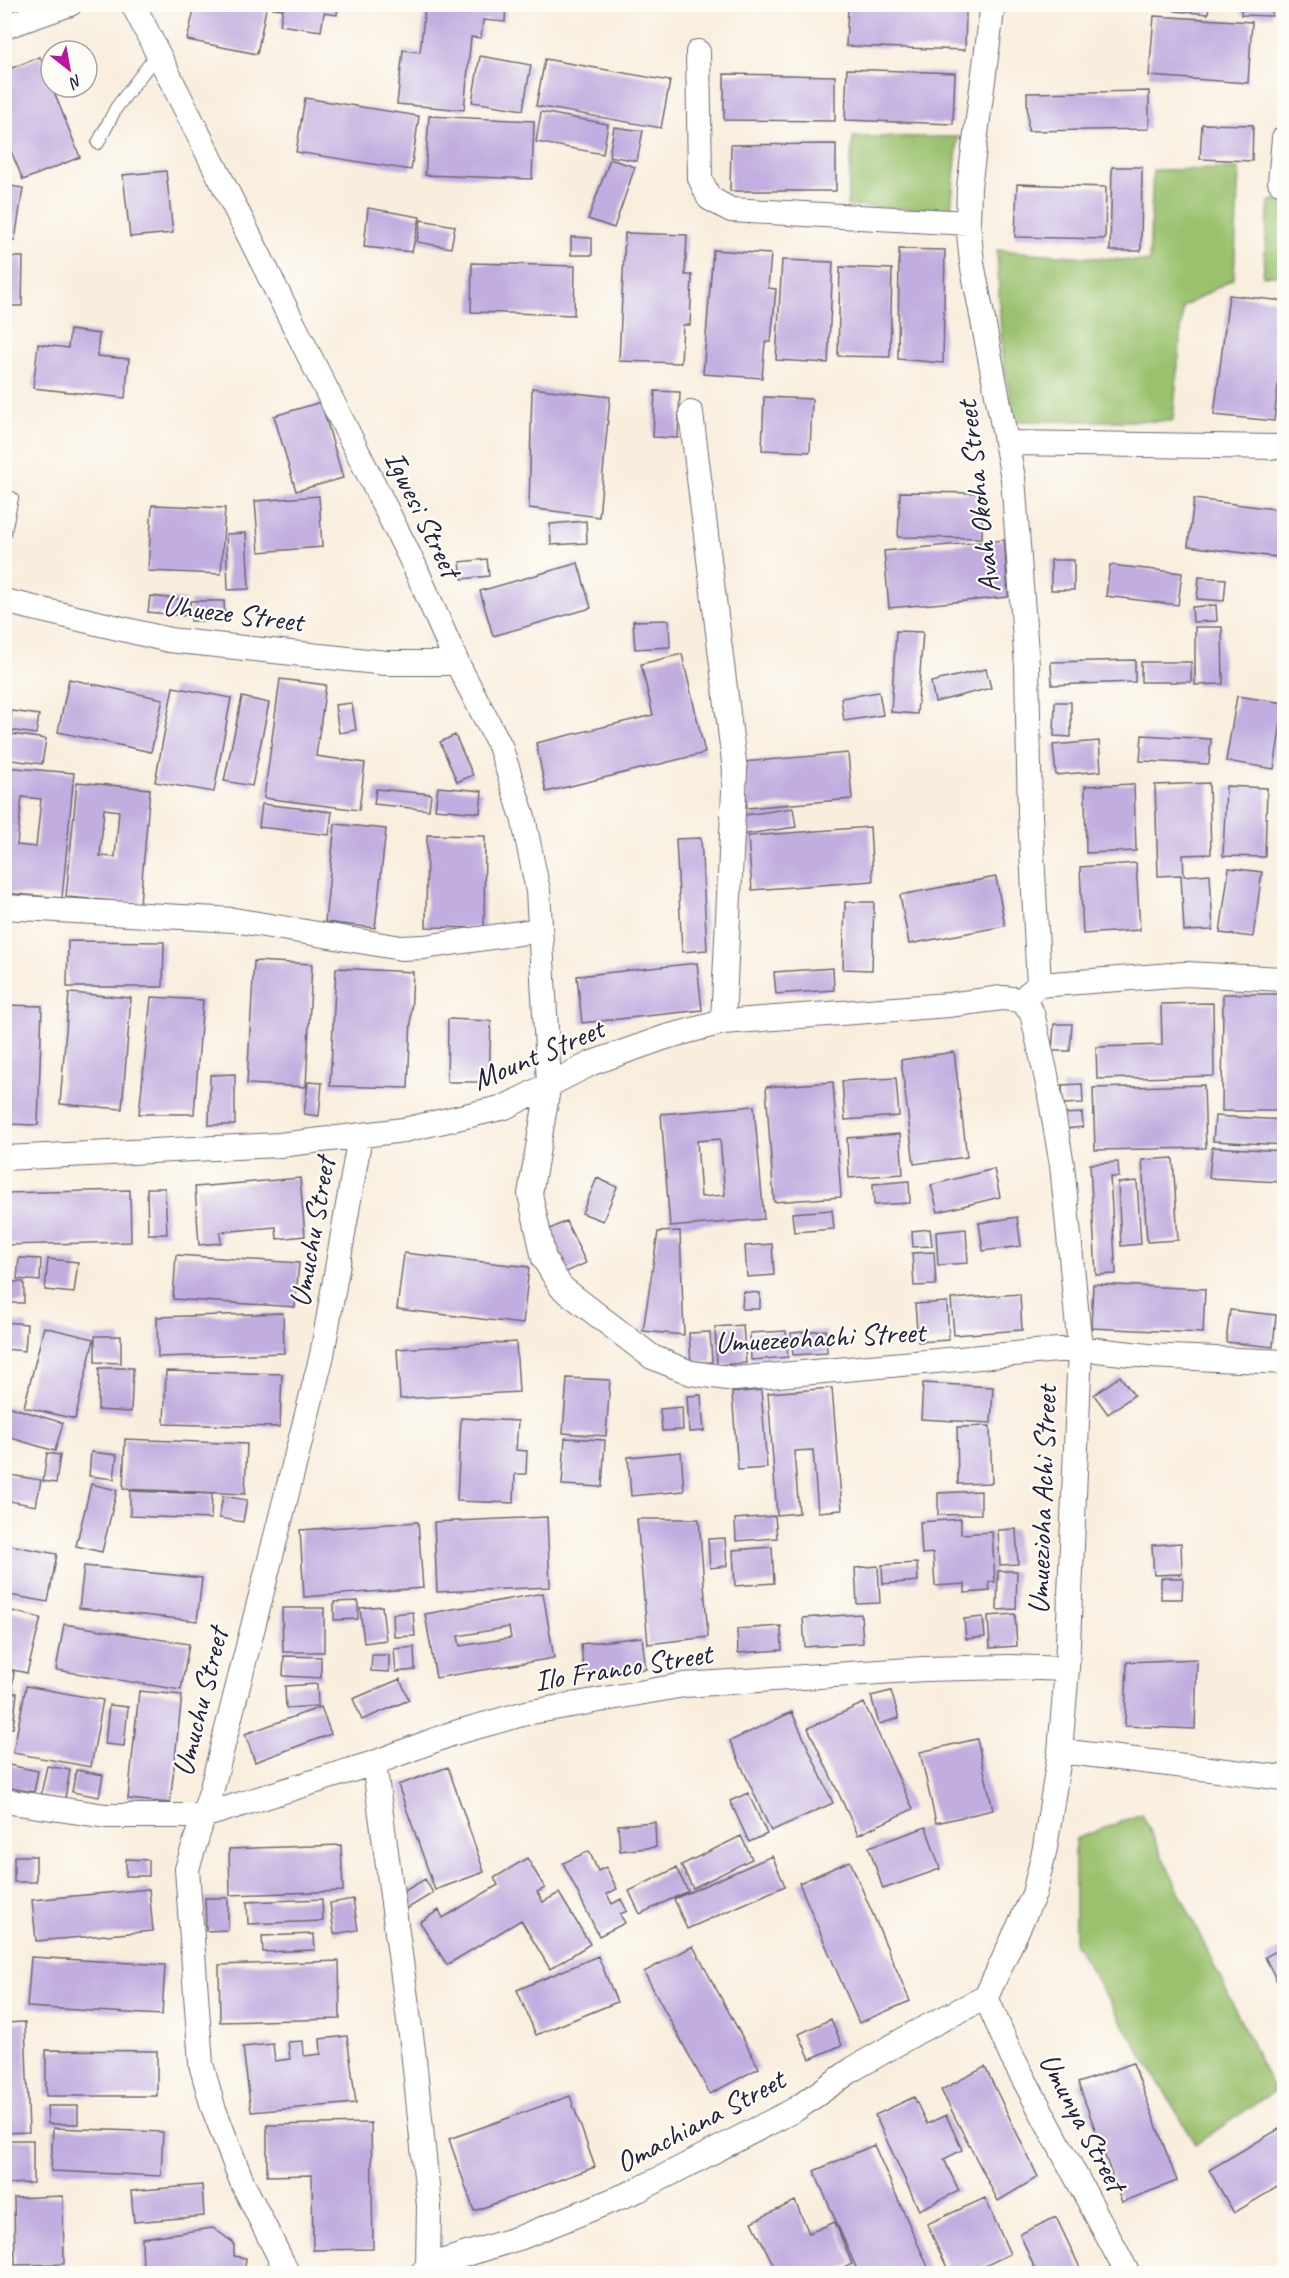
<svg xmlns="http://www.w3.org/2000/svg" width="1289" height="2278" viewBox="0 0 1289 2278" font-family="Caveat,sans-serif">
  <rect width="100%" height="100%" fill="#fdfcf7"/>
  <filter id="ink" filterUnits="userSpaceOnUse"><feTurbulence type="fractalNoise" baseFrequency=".0167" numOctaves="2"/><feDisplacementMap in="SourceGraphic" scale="12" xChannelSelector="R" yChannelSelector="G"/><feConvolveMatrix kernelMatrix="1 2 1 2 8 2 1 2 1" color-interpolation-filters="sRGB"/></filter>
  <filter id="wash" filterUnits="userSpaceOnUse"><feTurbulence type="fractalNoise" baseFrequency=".008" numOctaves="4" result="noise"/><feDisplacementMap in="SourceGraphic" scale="24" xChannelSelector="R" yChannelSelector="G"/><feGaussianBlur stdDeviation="1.35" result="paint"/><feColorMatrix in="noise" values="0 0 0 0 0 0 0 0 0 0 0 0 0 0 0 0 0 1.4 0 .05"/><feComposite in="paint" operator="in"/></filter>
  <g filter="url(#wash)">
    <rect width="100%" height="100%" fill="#f9eede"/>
    <path fill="#9ac16d" stroke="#5e7254" stroke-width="1.5" d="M853 137H958L951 210 847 206Z
      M1239 169 1234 278 1183 307 1173 421H1015L1002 355 997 250 1149 262 1153 170Z
      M1284 196V274L1263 276 1269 202Z
      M1142 1814 1274 2091 1196 2144 1075 1944V1839Z"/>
    <g id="blocks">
      <path fill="#c1addf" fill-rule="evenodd" d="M180 4H267L257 54 187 40 194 10 180 7Z
        M273 4H338L337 15 324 13 321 31 280 25 283 9 273 8Z
        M467 4H506L505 22 483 20 481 38 471 37 464 110 397 104 403 50 420 52 425 8 467 12Z
        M1176 4H1209L1208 14 1175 11Z
        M1242 4H1273L1272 16 1241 15Z
        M848 7 966 11 965 50 846 46Z
        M1154 16 1252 22 1248 83 1149 76Z
        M480 56 531 65 523 110 472 102Z
        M40 57 80 157 23 180 4 134V71Z
        M545 59 670 81 661 128 536 106Z
        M847 69 955 73 953 124 845 120Z
        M724 74 835 76V121L724 120Z
        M1149 91V129L1028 131 1027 93Z
        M305 98 419 116 411 170 296 152Z
        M541 112 608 124 603 154 536 142Z
        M429 116 534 121 532 179 425 175Z
        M1202 124 1253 125 1252 161 1200 159Z
        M614 127 643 131 637 161 609 156Z
        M836 144V191H730L731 145Z
        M610 159 635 167 614 228 588 219Z
        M1112 167H1142L1141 251H1110Z
        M166 171 173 233 130 237 123 175Z
        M1017 184 1106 187 1105 239 1015 237Z
        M4 185 23 188 15 240 4 239Z
        M368 208 420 217 412 252 364 247Z
        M421 220 455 226 451 248 417 242Z
        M625 233 687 235 685 275H692L690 325H683L681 363 619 361Z
        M571 237 592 238V255H571Z
        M899 249 945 250 943 363 898 359Z
        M713 250 771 254 768 288 776 289 771 342H765L762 378 703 374Z
        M4 257H23L22 306H4Z
        M782 260 833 262 828 363 776 360Z
        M472 263 575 266 574 315 471 312Z
        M840 267 892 269 890 357 838 356Z
        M1229 295 1284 301V332L1274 421 1214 415Z
        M70 330 99 334 97 356 129 359 125 398 33 388 38 344 68 348Z
        M532 388 610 397 599 517 529 508Z
        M655 391 680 392 678 438 653 437Z
        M764 397 812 399 810 452 762 450Z
        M321 402 343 478 296 491 274 416Z
        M900 492 983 493 982 538 898 537Z
        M319 496 322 547 259 552 255 501Z
        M1194 499 1284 510V558L1188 546Z
        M152 505 225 508 221 574 148 571Z
        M586 521 587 543 551 545 550 524Z
        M246 533 249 589 228 590 226 534Z
        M1004 540 1008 597 889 608 884 551Z
        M487 559 489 576 462 579 460 562Z
        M1051 560H1074V590H1051Z
        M578 563 591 608 493 636 480 591Z
        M1110 565 1182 573 1178 605 1106 596Z
        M1199 577 1226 579 1224 601 1197 599Z
        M150 596 186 600 184 616 148 612Z
        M190 601H224L225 621H191Z
        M1216 605 1217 621 1193 622 1192 607Z
        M669 620 670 647 635 649 633 621Z
        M1195 627H1222L1223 684 1195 685Z
        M896 631 923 632 917 714 891 712Z
        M682 654 705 753 546 792 536 743 653 715 641 664Z
        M1135 660V682L1052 685 1051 662Z
        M1141 662H1191V682H1141Z
        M986 669 991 688 935 702 931 682Z
        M69 679 163 699 151 752 58 732Z
        M280 679 326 685 316 756 365 763 359 810 264 798Z
        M173 687 231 698 214 792 155 782Z
        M879 692 883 715 844 721 841 698Z
        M1237 696 1284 703 1274 769 1226 761Z
        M242 697 269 703 252 786 224 781Z
        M1055 702H1071V737L1054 736Z
        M352 703 356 730 339 733 335 705Z
        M12 711 39 715 36 734 9 730Z
        M4 733 46 739 42 764 4 759Z
        M455 735 473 775 457 782 440 742Z
        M1142 735 1211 739 1209 764 1140 761Z
        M1099 741 1101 771 1056 775 1053 745Z
        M848 753 852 799 747 808 743 762Z
        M4 767 74 773 62 898 4 893ZM22 797 41 799 36 847 17 845Z
        M77 782 150 789 140 903 66 897ZM104 809 119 811 115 857 100 856Z
        M1209 783 1211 854 1183 855 1184 876 1210 874 1213 930 1184 931 1181 875 1158 876 1155 785Z
        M1134 784 1136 851 1086 853 1085 786Z
        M1226 786 1267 788 1265 857 1223 856Z
        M438 787 482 791 480 813 435 809Z
        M376 789 431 794 429 810 374 804Z
        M262 804 332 812 329 835 259 827Z
        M793 808 796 827 740 835 738 816Z
        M335 824 386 829 375 928 325 922Z
        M870 827 873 881 752 890 748 836Z
        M427 835 485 836 484 928 426 927Z
        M701 838 707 950 682 952 676 839Z
        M1136 863 1140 930 1083 934 1080 867Z
        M1229 868 1262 872 1253 937 1220 933Z
        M996 877 1005 926 909 944 900 895Z
        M845 902H874L872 970 843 969Z
        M68 941 164 942 163 987H67Z
        M254 961 312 964 306 1087 247 1084Z
        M697 963 702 1010 582 1023 577 976Z
        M336 968 413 972 408 1088 330 1086Z
        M833 968 834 990 776 994 774 972Z
        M69 993 131 998 122 1109 60 1104Z
        M1223 994H1284V1111H1222Z
        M151 997 203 1000 194 1114H139Z
        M1213 1003 1214 1076 1097 1079 1096 1047 1162 1045 1161 1004Z
        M4 1005 42 1006 38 1125 4 1124Z
        M448 1019 491 1021 489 1082H447Z
        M1054 1024H1072L1070 1051H1052Z
        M954 1052 967 1157 914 1164 901 1060Z
        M235 1074V1125H209L210 1075Z
        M896 1078 899 1116 845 1120 842 1081Z
        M308 1082 322 1083 319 1116 304 1114Z
        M833 1082 841 1197 774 1202 766 1087Z
        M1082 1084 1083 1103 1063 1104 1062 1085Z
        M1204 1085 1206 1148 1095 1150 1093 1088Z
        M754 1106 764 1219 670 1227 661 1114ZM720 1139 725 1195 701 1197 697 1141Z
        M1082 1113 1083 1127 1064 1129 1063 1114Z
        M1215 1116 1284 1120V1145L1213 1141Z
        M900 1134 903 1174 849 1178 847 1138Z
        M1212 1147 1283 1151 1281 1182 1209 1178Z
        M1173 1158 1178 1240 1147 1242 1142 1160Z
        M1118 1162 1119 1177H1110L1116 1274 1096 1275 1090 1164Z
        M994 1169 1000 1197 938 1212 931 1185Z
        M300 1178 305 1236 277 1239 276 1227 220 1232 221 1243 199 1245 195 1187Z
        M597 1178 617 1187 603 1221 582 1213Z
        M909 1181 910 1203 874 1205 873 1184Z
        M1137 1181 1141 1244 1121 1246 1118 1183Z
        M147 1188H165L167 1234H148Z
        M130 1190 131 1242 4 1245V1193Z
        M832 1210 834 1229 794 1232 792 1213Z
        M1017 1217 1021 1246 983 1251 979 1223Z
        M566 1221 586 1263 564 1273 544 1232Z
        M930 1229 932 1246 913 1247 912 1231Z
        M966 1229 968 1263 938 1265 936 1232Z
        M680 1231 684 1335 643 1331 658 1232Z
        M772 1244 774 1275 747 1277 745 1246Z
        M934 1252 936 1285 914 1286 912 1253Z
        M404 1253 529 1267 523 1324 397 1309Z
        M176 1255 299 1263 295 1307 173 1299Z
        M19 1258 41 1259 40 1281 17 1279Z
        M48 1259 78 1262 74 1293 45 1290Z
        M4 1282H24V1303H4Z
        M1093 1284 1205 1289 1203 1333 1091 1328Z
        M743 1292 760 1293V1309H742Z
        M1020 1294 1022 1330 954 1335 951 1299Z
        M947 1302 949 1340 918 1342 915 1304Z
        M1230 1310 1276 1315 1273 1347 1226 1342Z
        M283 1313 284 1353 158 1357 157 1317Z
        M4 1322 27 1324 25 1351 4 1349Z
        M743 1325 746 1363 717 1365 715 1327Z
        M44 1327 94 1339 75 1419 24 1407Z
        M826 1330 827 1353 793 1355 791 1333Z
        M786 1331 788 1357 751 1360 750 1333Z
        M710 1332 712 1362 691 1363 689 1333Z
        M95 1336H121V1363L95 1362Z
        M516 1342 519 1392 400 1399 397 1349Z
        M99 1368H133L131 1412 98 1410Z
        M166 1371 282 1374 280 1427 164 1424Z
        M1120 1376 1134 1395 1108 1414 1094 1395Z
        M567 1378 610 1380 606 1436 563 1433Z
        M923 1383 993 1387 991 1423 921 1419Z
        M832 1388 842 1510 818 1512 813 1450 794 1451 799 1513 777 1515 768 1393Z
        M761 1390 767 1468 738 1470 732 1393Z
        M701 1395 704 1431 689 1432 687 1396Z
        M4 1405 63 1423 55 1451 4 1436Z
        M682 1407 683 1430 662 1431 660 1409Z
        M461 1418 518 1421 516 1450 527 1451 526 1474H515L514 1503 457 1501Z
        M990 1426 992 1483 958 1484 957 1427Z
        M565 1438 605 1440 602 1487 562 1485Z
        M125 1439 247 1444 245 1494 123 1489Z
        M91 1452 117 1455 114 1479 89 1476Z
        M681 1452 684 1491 631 1496 628 1457Z
        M47 1453 60 1455 56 1483 43 1481Z
        M4 1474 41 1480 36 1506 4 1500Z
        M91 1484 117 1490 102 1552 76 1546Z
        M130 1491 212 1494 211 1519 130 1516Z
        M981 1491V1514L938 1515V1493Z
        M223 1496 247 1500 243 1522 219 1518Z
        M775 1516 777 1538 736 1541 735 1519Z
        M547 1517 550 1587 437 1592 434 1522Z
        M637 1519H699L708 1637 648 1644Z
        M961 1519V1534L992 1532 995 1582H989L990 1591 965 1593V1584L935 1586 933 1553 922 1554 920 1522Z
        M418 1522 423 1588 304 1597 300 1530Z
        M1016 1529 1018 1564 1000 1565 998 1530Z
        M725 1538 727 1566 710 1568 708 1539Z
        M1181 1543 1182 1574 1154 1575 1152 1545Z
        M4 1544 57 1554 48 1602 4 1594Z
        M772 1547 774 1583 735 1586 733 1550Z
        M917 1563 918 1581 883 1584 882 1565Z
        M84 1566 202 1578 197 1621 79 1608Z
        M878 1566 880 1603 857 1604 855 1568Z
        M998 1571H1017L1016 1609 997 1610Z
        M1161 1578H1183L1182 1599H1161Z
        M543 1593 554 1658 436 1678 425 1614ZM509 1627 511 1638 460 1646 458 1636Z
        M358 1601V1619L334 1620V1602Z
        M382 1606 386 1640 364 1643 360 1608Z
        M282 1608H324V1652H283Z
        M4 1609 41 1618 27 1673 4 1668Z
        M413 1612 415 1636 394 1637 393 1614Z
        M861 1614 863 1643 805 1647 803 1618Z
        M1015 1614 1017 1646 990 1648 988 1616Z
        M983 1617 985 1637 966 1639 964 1619Z
        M64 1624 189 1644 181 1690 56 1670Z
        M781 1626 782 1650 738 1653 737 1629Z
        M642 1637 646 1669 584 1676 581 1644Z
        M414 1647 415 1670 396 1672 394 1649Z
        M372 1655H389V1672L371 1671Z
        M284 1656 321 1657V1678L283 1676Z
        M1197 1659 1195 1729 1125 1726 1127 1662Z
        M4 1671 14 1672 12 1689 4 1688Z
        M400 1679 409 1700 362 1720 353 1699Z
        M317 1684 318 1706 286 1708 285 1686Z
        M26 1686 103 1700 91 1767 13 1753Z
        M139 1691 182 1695 170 1803 128 1799Z
        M891 1691 899 1718 879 1724 871 1696Z
        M4 1692 17 1693 13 1728 4 1727Z
        M864 1703 913 1809 858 1835 808 1728Z
        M109 1705 128 1707 124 1746 105 1744Z
        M321 1707 331 1734 255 1762 245 1734Z
        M792 1712 833 1803 771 1831 730 1741Z
        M977 1739 993 1810 936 1823 920 1752Z
        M9 1765 38 1771 34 1792 5 1787Z
        M47 1766 70 1770 65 1798 41 1794Z
        M448 1767 484 1872 435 1890 398 1785Z
        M76 1770 103 1775 99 1797 72 1792Z
        M748 1793 767 1834 749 1842 730 1801Z
        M655 1822 656 1847 620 1851 618 1825Z
        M926 1827 940 1869 883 1889 869 1847Z
        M741 1836 752 1859 693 1888 681 1865Z
        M341 1845 343 1891 230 1895 229 1849Z
        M589 1851 598 1871 606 1867 617 1889 607 1894 612 1904 621 1899 627 1911 620 1914 625 1923 599 1936 563 1863Z
        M14 1856H36V1882H14Z
        M772 1856 785 1886 687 1929 674 1899Z
        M527 1858 545 1888 537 1892 543 1902 559 1893 590 1944 550 1969 521 1920 447 1965 420 1922 439 1910 443 1918 498 1885 494 1878Z
        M126 1859 149 1860V1876H126Z
        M850 1861 910 2001 859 2023 799 1883Z
        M676 1868 688 1891 640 1914 629 1891Z
        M425 1879 433 1893 405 1910 396 1896Z
        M149 1889 153 1931 36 1941 32 1900Z
        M205 1898H228V1930L206 1931Z
        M322 1899 323 1921 248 1924 247 1902Z
        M353 1899 358 1930 334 1934 330 1903Z
        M314 1934 315 1950 263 1952 262 1936Z
        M693 1946 759 2068 710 2094 644 1972Z
        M1284 1947V1995L1265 1957Z
        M598 1956 617 2002 536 2035 517 1990Z
        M31 1957 165 1965 162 2015 27 2007Z
        M339 1961 340 2019 220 2022 219 1965Z
        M831 2019 842 2045 810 2059 799 2034Z
        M25 2022 29 2132 4 2133V2023Z
        M347 2036 356 2103 251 2112 243 2047 273 2044 275 2061 290 2059 288 2042 303 2041 304 2056 321 2054 320 2039Z
        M46 2050 157 2051V2096H46Z
        M1133 2063 1177 2181 1122 2202 1078 2083Z
        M985 2067 1038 2177 998 2201 941 2090Z
        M570 2096 595 2167 474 2211 449 2139Z
        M914 2097 927 2124 946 2115 962 2150 944 2159 959 2191 919 2210 875 2115Z
        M47 2106H78V2124H48Z
        M371 2123 373 2249 313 2250 312 2175 267 2176V2125Z
        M1284 2126V2183L1234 2213 1209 2170Z
        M53 2128 163 2132 161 2176 51 2171Z
        M5 2140H33V2183L5 2184Z
        M874 2145 928 2267 914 2274H859L814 2171Z
        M202 2185 204 2216 134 2222 131 2191Z
        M63 2196 64 2264 15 2265 14 2198Z
        M985 2198 1010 2254 968 2274H950L927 2224Z
        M795 2201 809 2233 835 2222 852 2264 832 2274H778L752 2222Z
        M1056 2217 1083 2274H1037L1020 2234Z
        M213 2228 234 2243V2256L246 2258 244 2274H143L142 2238Z
        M663 2266 666 2274H646Z"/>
    </g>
  </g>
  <g filter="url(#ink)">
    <use href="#blocks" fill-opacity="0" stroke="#6d6974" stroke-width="1.5"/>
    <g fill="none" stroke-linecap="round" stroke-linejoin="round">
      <defs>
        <path id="service" d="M98 143 116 108 158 53
          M4 536 12 498"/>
        <path id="minor" d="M133 4 332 401 414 565 457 663 500 746 523 817 538 891 549 1083 530 1194 544 1259 561 1287 652 1357 691 1373 735 1379 1080 1348 1148 1356 1284 1362
          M993 4 969 187 968 223 972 263 1013 478 1027 666 1030 816 1039 985
          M4 27 70 4
          M698 52 700 178 709 198 731 210 968 223
          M1280 182 1284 138
          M691 413 735 770 723 1022
          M1008 443 1284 447
          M4 601 169 640 386 663H457
          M4 907 234 920 401 948 424 947 540 930
          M1028 994 1039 985 1185 974 1284 979
          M4 1158 280 1145 404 1130 505 1107 592 1063 666 1037 723 1022 948 1005 1002 998 1021 1000
          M1060 1751 1284 1778
          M374 1763 413 2050 429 2206 428 2266 421 2274
          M4 1801 106 1816H203L374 1763 451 1734 526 1713 684 1685 924 1669 1010 1667 1067 1669
          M986 1997 1034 1894 1045 1848 1060 1751 1067 1669 1080 1348 1062 1165 1048 1084 1032 1013 1021 1000
          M986 1997 1012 2057 1128 2274
          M428 2266 522 2237 638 2190 796 2109 853 2069 917 2032 986 1997
          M288 2274 242 2182 213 2107 201 2064 187 1869 212 1788 322 1355 360 1136"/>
      </defs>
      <use href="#service" stroke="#6d6974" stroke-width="14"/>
      <use href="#minor" stroke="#6d6974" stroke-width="26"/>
      <use href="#service" stroke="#fff" stroke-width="12"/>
      <use href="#minor" stroke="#fff" stroke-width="24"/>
    </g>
  </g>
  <g text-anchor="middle" stroke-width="4.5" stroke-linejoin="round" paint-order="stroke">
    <g font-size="30" fill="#22223b" stroke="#fdfcf7">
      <text transform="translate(978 497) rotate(-97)" y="10">Avah Okoha Street</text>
      <text transform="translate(423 514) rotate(64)" y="10">Igwesi Street</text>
      <text transform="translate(233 613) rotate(7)" y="10">Uhueze Street</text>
      <text transform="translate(538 1054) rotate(-23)" y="10">Mount Street</text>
      <text transform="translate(312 1232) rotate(-80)" y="10">Umuchu Street</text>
      <text transform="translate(820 1337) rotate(-3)" y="10">Umuezeohachi Street</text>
      <text transform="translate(1042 1500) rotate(-88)" y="10">Umuezioha Achi Street</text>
      <text transform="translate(623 1667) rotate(-9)" y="10">Ilo Franco Street</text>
      <text transform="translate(200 1702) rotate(-76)" y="10">Umuchu Street</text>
      <text transform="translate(700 2121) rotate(-28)" y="10">Omachiana Street</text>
      <text transform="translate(1083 2122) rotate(62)" y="10">Umunya Street</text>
    </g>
  </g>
  <rect width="1289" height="2278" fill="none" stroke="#fdfcf7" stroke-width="24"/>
  <g transform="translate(69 69) rotate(149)"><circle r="28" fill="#fdfcf7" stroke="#a5a5ac" stroke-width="1.5"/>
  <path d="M0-4.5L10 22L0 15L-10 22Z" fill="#b5179e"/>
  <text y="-9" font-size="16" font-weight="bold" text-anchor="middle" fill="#22223b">N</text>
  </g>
</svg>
